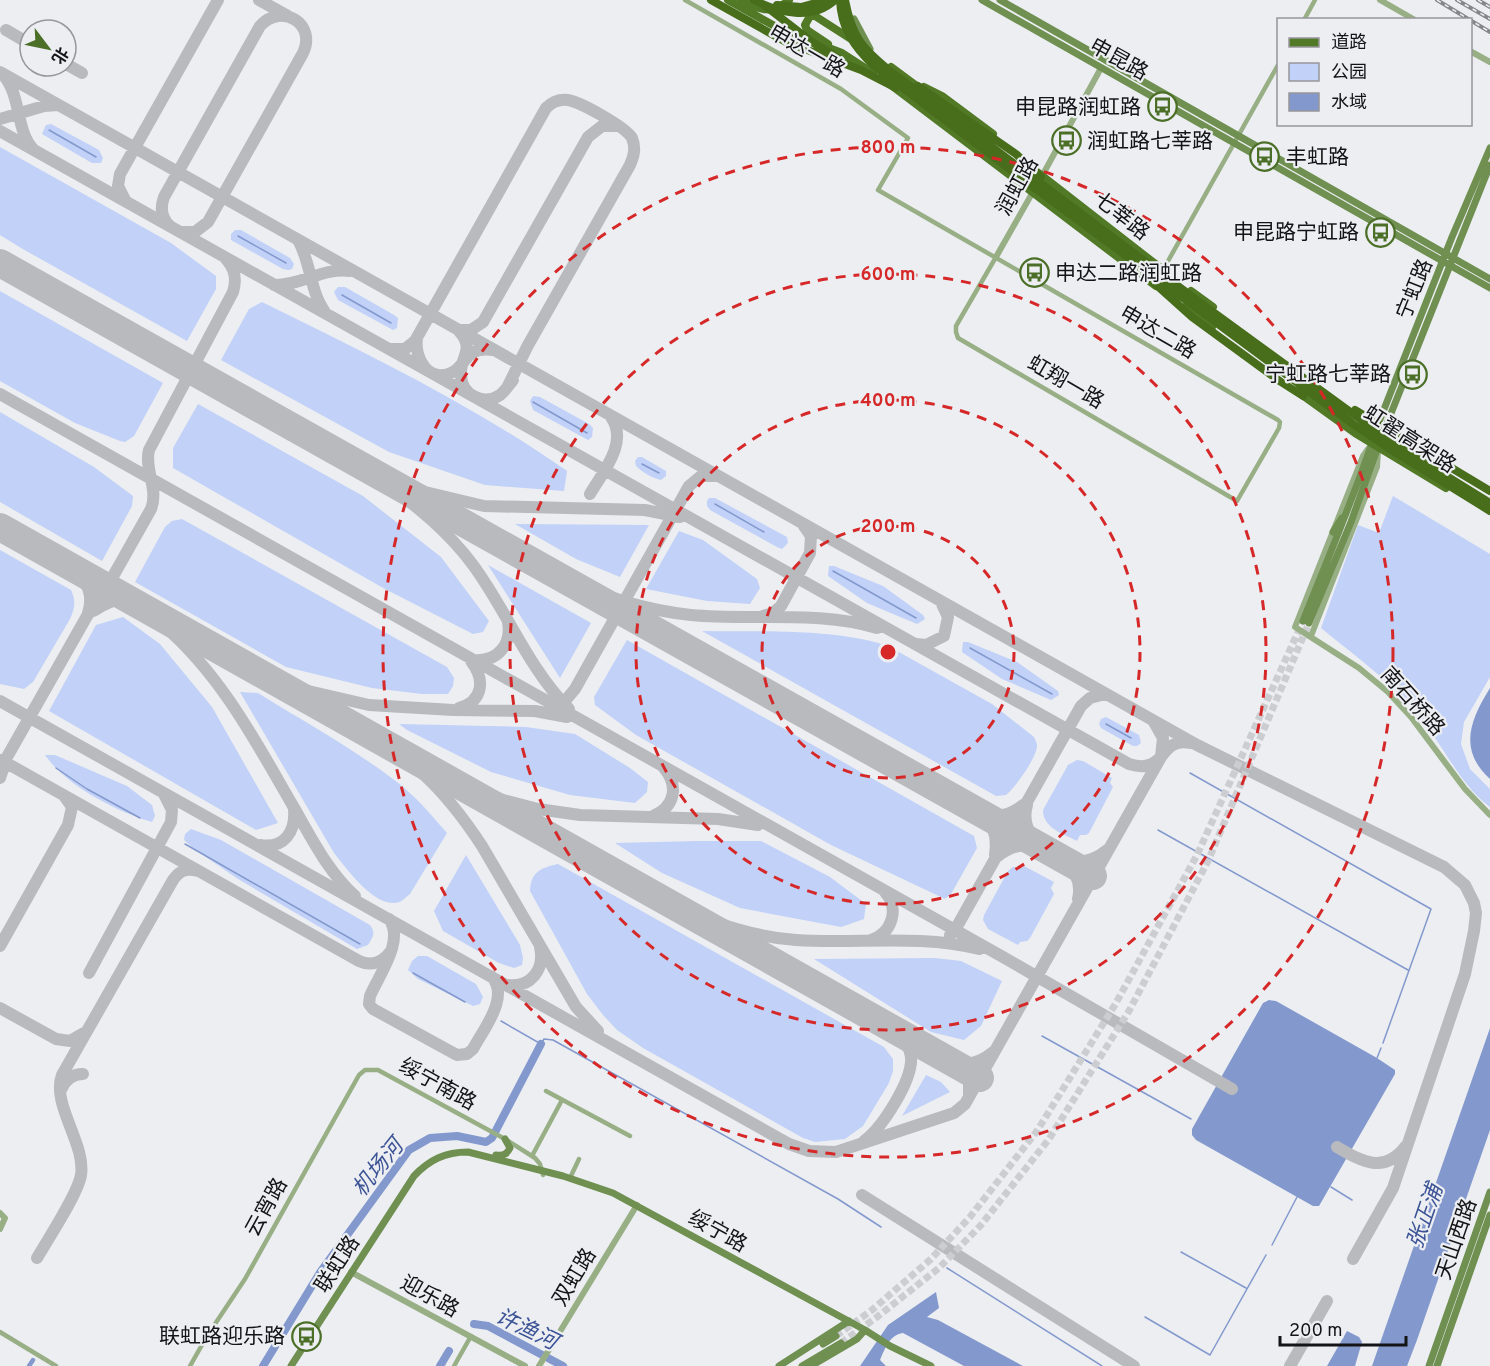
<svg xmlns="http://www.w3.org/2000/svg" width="1490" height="1366" viewBox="0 0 1490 1366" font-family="Overpass,'Noto Sans SC',sans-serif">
  <rect width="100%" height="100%" fill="#eceef2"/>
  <path fill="#c1d1f7" d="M51 124 99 150 103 158 101 163H92L42 134 46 125Z
    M0 147 171 243 216 276V289L187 341 21 248 0 235Z
    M235 230H241L290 258 294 264 292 269 288 270 283 269 231 240V234Z
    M338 287H345L394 315 398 318 397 328 393 330 338 300 334 292Z
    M0 291 163 383 134 436 125 442 120 441 75 423 0 381Z
    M262 302C366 353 471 404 567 471L564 491 485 485 389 452 221 360 249 309Z
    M533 396 540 397 589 424 593 428 592 437 588 440 533 410 530 401Z
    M198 404 363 496 441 557 489 621 483 632 473 634 385 589 173 468V448Z
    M0 412 94 467 133 496 132 506 102 561 0 502Z
    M638 457H642L666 471V476L661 480C652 478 642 472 636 466L635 461Z
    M1393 496 1490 554V677L1464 722 1461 744 1470 769 1490 789V807C1460 785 1443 745 1420 717 1392 682 1355 656 1321 628L1358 525 1379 533Z
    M709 498H715L787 537 788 543 782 549 777 547 710 510 707 506V501Z
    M182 519 447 667 454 678 453 686 448 694H422L372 688 286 667 135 582 165 527 172 521Z
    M515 524 649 525 620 577 576 559Z
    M679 531 703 540 757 579 760 588 750 604 707 601 646 589Z
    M0 550 71 590C76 601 75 608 70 619L33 682 24 689 0 684Z
    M488 565 591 623 560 678Z
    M829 566H834L883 586 923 615 925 619 917 624 867 603 828 576Z
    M123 617 160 644 212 707 278 823 256 830 49 711 96 625Z
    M702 631C760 632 833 628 888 646L992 704 1034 737C1035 740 1037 742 1037 746 1037 757 1015 788 1006 795L996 796Z
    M627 640 974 836 977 848 951 894 945 899 831 845 636 735 595 705 594 697Z
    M963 642H968L1017 662 1058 691 1059 695 1051 700 1002 679 962 652Z
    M240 692 258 693C306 723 358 751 402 786 419 800 433 817 447 833L410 894C405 898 401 903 394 903 372 904 346 868 334 853Z
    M1106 717 1139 735 1141 743 1137 746H1133L1101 728 1099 724 1101 719Z
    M399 724 526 727 575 734 630 768 648 782 647 792 635 803 570 795 491 772 407 730Z
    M45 755H55L127 786 152 805 155 816 152 822C115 811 67 786 45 755Z
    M1077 760 1083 761 1112 778 1110 783 1113 787 1089 833 1086 835H1080L1077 841C1062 833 1043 828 1043 810L1068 765Z
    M191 829 221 840 370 925C376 933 373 937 368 945L357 949 238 879 193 848 184 840 185 834Z
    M697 841H761L830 877 866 904 864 919 841 927 740 908 662 873 615 843Z
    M466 855 520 945 523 958 522 965 514 968 499 963 443 931 434 911Z
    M558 864 884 1047 893 1059V1071L889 1083 863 1126 845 1139 815 1142 803 1138 643 1048 617 1030 603 1015 587 994 530 891C531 872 540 868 558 864Z
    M1024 866 1054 882 1051 888 1054 894 1030 938 1027 941 1020 942 1018 945 988 929 983 920 984 915 1008 871 1013 867 1022 868Z
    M418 956H427L476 984 483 997 480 1004 473 1006 418 979 408 970 412 961Z
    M935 958 961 961 1002 981 981 1026 964 1040 931 1032 814 959Z
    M926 1075 941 1082 950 1092 902 1116Z"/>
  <path fill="#8399cd" d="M1490 688V779C1458 750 1470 720 1490 688Z
    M1269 1000 1276 1001 1377 1058 1395 1070V1074L1319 1206H1313L1196 1140 1192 1135V1129L1263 1003Z
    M1490 1028V1130L1417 1340 1407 1366H1372Z
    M936 1292 939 1308 927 1317 938 1320 1023 1366H964L903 1333C889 1335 885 1349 880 1360L886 1366H860L888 1325Z
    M1347 1331 1359 1337 1362 1342 1355 1366H1327Z"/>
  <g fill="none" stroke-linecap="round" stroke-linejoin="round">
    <path stroke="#8399cd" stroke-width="1.5" d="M49 130 96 157
      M238 236 286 263
      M342 295 391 323
      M533 402 587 433
      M642 464 659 473
      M715 504 764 532
      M833 571 916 618
      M970 648 1052 694
      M1106 724 1131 738
      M56 768 87 789 140 818
      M1190 773 1431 909 1383 1043
      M1158 830 1408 970
      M185 844 360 944
      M413 973 465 1002
      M501 1021 541 1044 544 1039 553 1040 838 1199 881 1227
      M1042 1036 1191 1119
      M1377 1058 1381 1048
      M1331 1187 1352 1200
      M1272 1245 1297 1197
      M1181 1252 1246 1288
      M947 1268 1102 1366
      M1145 1317 1210 1355 1266 1255"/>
    <path stroke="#8399cd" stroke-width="4.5" d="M29 1366 33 1360"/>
    <path stroke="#8399cd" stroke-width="8" d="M474 1324 488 1326 563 1366
      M263 1366 321 1271 409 1150 430 1138 457 1136 486 1142 492 1138 541 1044
      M440 1366 449 1351"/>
    <path stroke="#b8babe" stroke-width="12" d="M259 0 288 16
      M6 30 30 44
      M66 64 82 73
      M0 72 1197 745 1444 867 1465 885 1474 903 1476 913 1474 931 1465 974 1393 1188 1353 1259
      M5 77C21 98 16 130 33 149
      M0 119 44 106 58 105
      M0 131 1129 764C1142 768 1151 767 1161 757L1163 738 1154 722
      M125 200 118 186 120 174 218 0
      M170 226C161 218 160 208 164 197L260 26C282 2 317 24 303 53L208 222 195 232H182
      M298 240C311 262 310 292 325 312
      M0 259 30 280
      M274 285C300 286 324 267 350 271
      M459 330H471L483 322 588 137 602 126H617
      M459 331C476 350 459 357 461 376 462 395 484 406 500 395 505 391 509 385 513 380
      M417 338C414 359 429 384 453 372 462 367 465 357 474 352 480 349 486 349 493 350
      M390 349H405L415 341 546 108C552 102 559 99 568 100 580 102 626 127 632 138 636 148 634 156 630 165L527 347 508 386
      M0 394 1003 957 1232 1089
      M368 469 425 492 484 506 645 510 680 517
      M383 481C416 506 448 531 473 565 507 611 528 668 569 709
      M590 494C603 472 629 442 611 417
      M75 569C87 582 94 595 88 613
      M556 575C600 596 643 610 691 615 752 621 819 610 877 628
      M93 611C104 605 114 598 127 600 140 602 155 617 164 626 221 675 256 742 293 806 311 837 328 872 355 896
      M763 616 773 613 781 606 810 553 811 536 804 526
      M916 644 926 645 944 636 948 617 941 602
      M474 660C498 662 512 644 508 622
      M253 669 304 690 369 705 453 710 535 711 567 717
      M0 701 789 1144 809 1151 836 1152 954 1113 965 1104 1161 757C1169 746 1176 740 1190 743
      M560 707 575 689 689 486 701 476H717
      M459 708C484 701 485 679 471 661
      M366 732C385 745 406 758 423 774 446 795 465 820 482 846L576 1007 598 1031
      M1 760 359 961C372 967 383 962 391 951
      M440 774 503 800 538 809 580 815 718 819 758 825
      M0 778 7 757 87 616 107 587 151 509C159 489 144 470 149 450L233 292C237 279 235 269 226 259
      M1027 805C1022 822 1030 837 1043 848
      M977 811C993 822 998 835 995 855
      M981 812C997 818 1010 816 1023 805
      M653 816C675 807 679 786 664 768
      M260 845C284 849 296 832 294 809
      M998 856C1012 845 1027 842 1044 848
      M1062 859C1075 870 1082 882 1078 899
      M1065 860C1081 864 1094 861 1107 850
      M669 903C709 922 752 937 796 940 857 944 919 934 979 949
      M389 919C405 940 379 975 370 996L369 1004 373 1009 457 1055 467 1054 473 1049C483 1030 511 996 491 976
      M950 935 955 930 1081 706 1090 698 1105 694
      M871 940C892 933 900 909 885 892
      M0 946 68 825 72 807 65 797
      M89 973 171 822 172 810 164 794
      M508 985C531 988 545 969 540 947
      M0 1008 56 1039 70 1041 84 1033
      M951 1061C966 1067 981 1062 993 1052
      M960 1066 969 1078V1095
      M61 1090C65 1080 72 1074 83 1074
      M864 1141C882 1128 913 1080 911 1057 910 1046 902 1038 895 1030
      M1337 1147C1361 1161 1384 1175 1406 1146
      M862 1195 1134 1366
      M37 1258C48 1239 78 1194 81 1175 86 1144 51 1104 62 1075L173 880C180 870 186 868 198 871
      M1290 1366 1327 1301"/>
    <path stroke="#b8babe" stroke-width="28" d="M0 263 1093 876
      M0 527 980 1078"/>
    <path stroke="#cccdd1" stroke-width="7" stroke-dasharray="7 3.5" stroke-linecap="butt" d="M836 1336 872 1310 931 1259 970 1217 1037 1131 1116 1003 1197 855 1303 621
      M841 1343 877 1317 939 1268 981 1225 1049 1139 1129 1011 1208 861 1309 623"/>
    <path stroke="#98af85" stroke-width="4.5" d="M685 0 841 89 908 138 878 190 1278 420 1280 422 1279 428 1237 501 958 338 956 332V326L996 257
      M1304 20 1315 0
      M1163 270 1278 65
      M546 1091 630 1136
      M532 1156 562 1100
      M570 1178 579 1159
      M0 1332 56 1366
      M190 1366 207 1336 245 1279 359 1075 365 1070H378L505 1139 535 1158 540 1164 543 1175
      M454 1366 471 1336"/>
    <path stroke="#98af85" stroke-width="6" d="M1380 0 1415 20
      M1470 51 1490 62
      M1041 178 1101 68
      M996 257 1034 190
      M1368 449 1363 456 1295 627 1359 668 1388 692 1411 717 1465 789 1490 815
      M1311 636 1377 467 1378 451
      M0 1213 5 1218 0 1229
      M351 1272 525 1366
      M539 1366 637 1205"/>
    <path stroke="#6f9051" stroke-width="7" d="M982 0 1490 288
      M1000 0 1490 279
      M854 19 870 49
      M1377 427 1452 237 1490 148
      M1384 431 1490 165
      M1333 532 1342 518
      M1303 621C1327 561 1352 502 1373 440
      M1309 623 1351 522 1379 444
      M496 1155C504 1156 507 1154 510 1148L505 1139
      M823 1344 836 1336
      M291 1366 414 1176C429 1160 445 1152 468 1152L563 1176 613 1193 865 1330 890 1346 931 1366
      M779 1366 849 1321
      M802 1366 841 1343
      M811 1366 857 1339 865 1330
      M1429 1366 1490 1192
      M1437 1366 1490 1215"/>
    <path stroke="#517926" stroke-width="8" d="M728 0 780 29 807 39
      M741 0C759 10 773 15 789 0
      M828 44 807 30 805 25 810 16H815L854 41
      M821 45 842 53 873 73
      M891 67 922 90
      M891 85 1156 286
      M924 87 942 96 993 134
      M1037 172 1167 273
      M1191 291 1213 307
      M1185 307 1212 327
      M1298 392 1355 433 1446 488"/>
    <path stroke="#486e1c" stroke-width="8" d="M711 0 786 42 861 70 896 88
      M754 0C779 13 812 21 835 0
      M840 0C841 28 854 47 874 66L1024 180 1353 424 1390 449 1490 511
      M845 0C852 37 862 48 890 71L1202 304 1393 443 1490 503
      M764 5 812 42 838 58
      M777 5 801 7 827 0
      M918 86 1016 154 1041 177
      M1153 282 1192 317 1281 382 1303 396
      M1355 410 1490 491"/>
    <defs>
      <path id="rail" d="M1437 0 1490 32
        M1457 0 1490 19
        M1478 0 1490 7"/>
    </defs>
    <use href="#rail" stroke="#858689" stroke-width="4"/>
    <use href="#rail" stroke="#eceef2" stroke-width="1.5" stroke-dasharray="4.5" stroke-linecap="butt"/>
  </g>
  <g fill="none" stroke="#d62828" stroke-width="3" stroke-dasharray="10 8">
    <circle cx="888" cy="652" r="126"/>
    <circle cx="888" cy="652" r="252"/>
    <circle cx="888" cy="652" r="378"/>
    <circle cx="888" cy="652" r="505"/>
  </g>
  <defs>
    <symbol id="bus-ring" viewBox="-11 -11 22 22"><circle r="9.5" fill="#eceef2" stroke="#4c6f28" stroke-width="1.5"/><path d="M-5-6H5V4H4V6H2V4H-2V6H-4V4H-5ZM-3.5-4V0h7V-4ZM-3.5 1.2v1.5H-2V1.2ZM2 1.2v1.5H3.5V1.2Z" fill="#4c6f28"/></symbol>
  </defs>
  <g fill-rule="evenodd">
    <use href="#bus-ring" x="1146" y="90" width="33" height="33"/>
    <use href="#bus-ring" x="1050" y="124" width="33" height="33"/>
    <use href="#bus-ring" x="1248" y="140" width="33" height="33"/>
    <use href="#bus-ring" x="1364" y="216" width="33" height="33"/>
    <use href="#bus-ring" x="1018" y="256" width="33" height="33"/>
    <use href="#bus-ring" x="1396" y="358" width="33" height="33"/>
    <use href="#bus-ring" x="290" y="1320" width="33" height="33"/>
  </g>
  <g text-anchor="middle" stroke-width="4.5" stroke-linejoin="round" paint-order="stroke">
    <g font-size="21" fill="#141416" stroke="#eceef2">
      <text transform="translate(807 51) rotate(30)" y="7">申达一路</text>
      <text transform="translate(1119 59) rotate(29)" y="7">申昆路</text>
      <text transform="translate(1017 186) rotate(-61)" y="7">润虹路</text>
      <text transform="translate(1122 216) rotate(38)" y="7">七莘路</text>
      <text transform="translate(1414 289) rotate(-68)" y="7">宁虹路</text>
      <text transform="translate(1158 332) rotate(30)" y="7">申达二路</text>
      <text transform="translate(1066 382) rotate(30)" y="7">虹翔一路</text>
      <text transform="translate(1410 439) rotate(33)" y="7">虹翟高架路</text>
      <text transform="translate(1413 701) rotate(48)" y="7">南石桥路</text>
      <text transform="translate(438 1084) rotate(29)" y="7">绥宁南路</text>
      <text transform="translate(266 1207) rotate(-61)" y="7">云宵路</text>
      <text transform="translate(718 1231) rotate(29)" y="7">绥宁路</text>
      <text transform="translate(1456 1239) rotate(-71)" y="7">天山西路</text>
      <text transform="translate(337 1264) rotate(-57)" y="7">联虹路</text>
      <text transform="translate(574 1277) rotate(-59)" y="7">双虹路</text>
      <text transform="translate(430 1296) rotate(29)" y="7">迎乐路</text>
    </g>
    <g font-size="21" fill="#141416" stroke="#eceef2" text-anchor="end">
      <text x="1141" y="114">申昆路润虹路</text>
      <text x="1087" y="148" text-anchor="start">润虹路七莘路</text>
      <text x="1286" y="164" text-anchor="start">丰虹路</text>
      <text x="1359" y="239">申昆路宁虹路</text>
      <text x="1055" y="280" text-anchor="start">申达二路润虹路</text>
      <text x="1391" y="381">宁虹路七莘路</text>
      <text x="285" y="1343">联虹路迎乐路</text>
    </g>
    <g font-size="22" font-style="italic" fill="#3c5496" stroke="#eceef2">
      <text transform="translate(377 1167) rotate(-51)" y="8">机场河</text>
      <text transform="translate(1424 1216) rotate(-71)" y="8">张正浦</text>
      <text transform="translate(527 1328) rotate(26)" y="8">许渔河</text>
    </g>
  </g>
  <circle cx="888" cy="652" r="9" fill="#d62828" stroke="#eceef2" stroke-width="3"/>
  <g font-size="18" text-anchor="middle" font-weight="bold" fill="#d62828" stroke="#eceef2" stroke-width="4.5" stroke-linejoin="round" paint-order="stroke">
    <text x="888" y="153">800 m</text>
    <text x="888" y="280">600 m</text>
    <text x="888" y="406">400 m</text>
    <text x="888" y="532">200 m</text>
  </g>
  <rect x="1277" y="18" width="195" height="108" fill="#eceef2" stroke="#96979a" stroke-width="1.5"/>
  <rect x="1289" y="38" width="30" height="9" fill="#517926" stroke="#96979a" stroke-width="1.5"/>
  <text x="1331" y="48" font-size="18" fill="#141416">道路</text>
  <rect x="1289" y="63" width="30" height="18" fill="#c1d1f7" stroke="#96979a" stroke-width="1.5"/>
  <text x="1331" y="78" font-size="18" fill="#141416">公园</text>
  <rect x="1289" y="93" width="30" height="18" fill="#8399cd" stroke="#96979a" stroke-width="1.5"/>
  <text x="1331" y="108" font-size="18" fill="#141416">水域</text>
  <g transform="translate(48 48) rotate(122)"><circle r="28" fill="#eceef2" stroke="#96979a" stroke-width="1.5"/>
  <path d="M0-4.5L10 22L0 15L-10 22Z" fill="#4c6f28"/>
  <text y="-9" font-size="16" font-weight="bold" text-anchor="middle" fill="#141416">北</text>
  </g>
  <path d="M1280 1336v9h126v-9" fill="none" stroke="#141416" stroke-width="3"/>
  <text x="1289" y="1336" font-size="18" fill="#141416" stroke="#eceef2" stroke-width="4.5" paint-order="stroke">200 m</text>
</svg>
